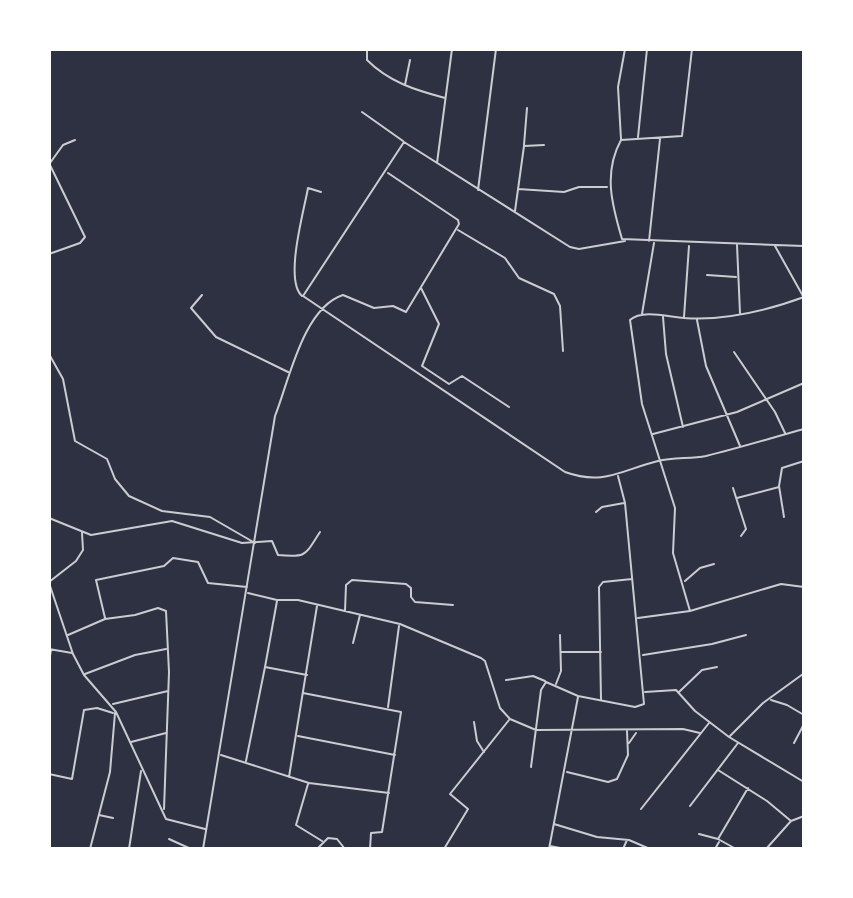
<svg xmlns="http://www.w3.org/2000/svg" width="853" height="898" viewBox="0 0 853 898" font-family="'Golos Text',sans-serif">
  <rect width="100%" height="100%" fill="#2d3142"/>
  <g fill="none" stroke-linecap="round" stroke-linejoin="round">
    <path stroke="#caccd0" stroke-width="2" d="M367 49V60C389 82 415 90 445 98
      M692 49 682 136 621 140C603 173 612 205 622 239L804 246
      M405 85 410 60
      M362 112 403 141
      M638 137 647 49
      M621 139 618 87 625 49
      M49 142H50
      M524 145 527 108
      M49 163 85 237 80 243 49 254
      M50 163 63 145 75 140
      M437 163 452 49
      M518 189 564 192 579 187H607
      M478 190 496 49
      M515 211 524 146 544 145
      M458 230 505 258 519 278 554 294 560 306 563 351
      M625 241 579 249 570 247 404 142 303 296 565 472C604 486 621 470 658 461 673 457 690 459 706 456 739 448 771 438 804 429
      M649 241 660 139
      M737 245 740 313
      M775 246 803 296
      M707 275 736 277
      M421 288 439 324 422 366 449 384 462 376 509 407
      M202 295 191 308 216 337 288 372
      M302 296C284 280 304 211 308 188L321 192
      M642 314 654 243
      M663 317 666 354 683 427
      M684 317 689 246
      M697 320 706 366 740 446
      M734 352 775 412 785 433
      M49 354 63 379 75 441 107 459 115 479 129 496 162 511 210 517 255 543
      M653 434 737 412 804 383
      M733 488 746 529 741 536
      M737 498 779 487
      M596 512 602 507 624 503
      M784 517 779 486 782 468 804 461
      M49 518 91 535 172 521 242 543 272 541 278 555C307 558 305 555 320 532
      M685 581 700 568 714 564
      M49 582 76 561 83 550 82 533
      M49 583 73 654 84 675 116 712 166 819 205 829
      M248 593 277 600H298L400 624 481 658 485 661 500 708 510 719 536 730 683 729 700 733
      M277 601 265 667 307 675
      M345 611 346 585 352 580 406 584 411 588V597L415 602 453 605
      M690 611 673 553 675 508 642 404 630 320C642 309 669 317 684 318 725 321 766 311 804 297
      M105 618 96 580 164 566 173 558 198 562 208 583 247 587
      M638 618 690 611 781 584 804 587
      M68 635 105 619 135 615 158 608 166 611 169 672 164 809
      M353 643 360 615
      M49 649 72 653
      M561 652H601
      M643 655 712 644 746 635
      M49 661 51 650
      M85 674 135 655 166 649
      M506 680 533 676 545 681
      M556 684 561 671 560 635
      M645 692 676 690 695 711 729 737 804 782
      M679 692 702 670 717 667
      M303 693 401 712 382 832 371 833 370 849
      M601 700 599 587 603 582 632 579
      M771 700 787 705 804 715
      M113 704 168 691
      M388 707 399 626
      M474 722 477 741 484 752
      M298 736 395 755
      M730 736 763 703 803 674
      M131 742 166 733
      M629 743 636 733
      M794 743 804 724
      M221 755 309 783 389 793
      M246 761 265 667
      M531 767 541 690 546 682 578 696 635 707 644 704 625 503 618 476
      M718 770 767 801 791 821
      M567 772 608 782 617 779 628 755 627 731
      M49 774 72 779 84 710 97 708 113 713
      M289 777 317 606
      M308 784 296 825 322 841
      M690 806 738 743
      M641 809 709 723
      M99 815 113 818
      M554 824 597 837 629 840 650 849
      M699 834 718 839 736 849
      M169 839 191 849
      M718 839 748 788
      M550 846 565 849
      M90 849 110 772 115 713
      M129 849 141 771
      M203 849 275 416C289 381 303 308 343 295L374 308 393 306 406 312 459 224 458 220 388 173
      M317 849 328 838 337 839 345 849
      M444 849 468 809 450 794 509 720
      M549 849 578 697
      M623 849 627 840
      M715 849 719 842
      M766 849 791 821 804 816"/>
  </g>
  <rect width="853" height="898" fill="none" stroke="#ffffff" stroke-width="102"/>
</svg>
